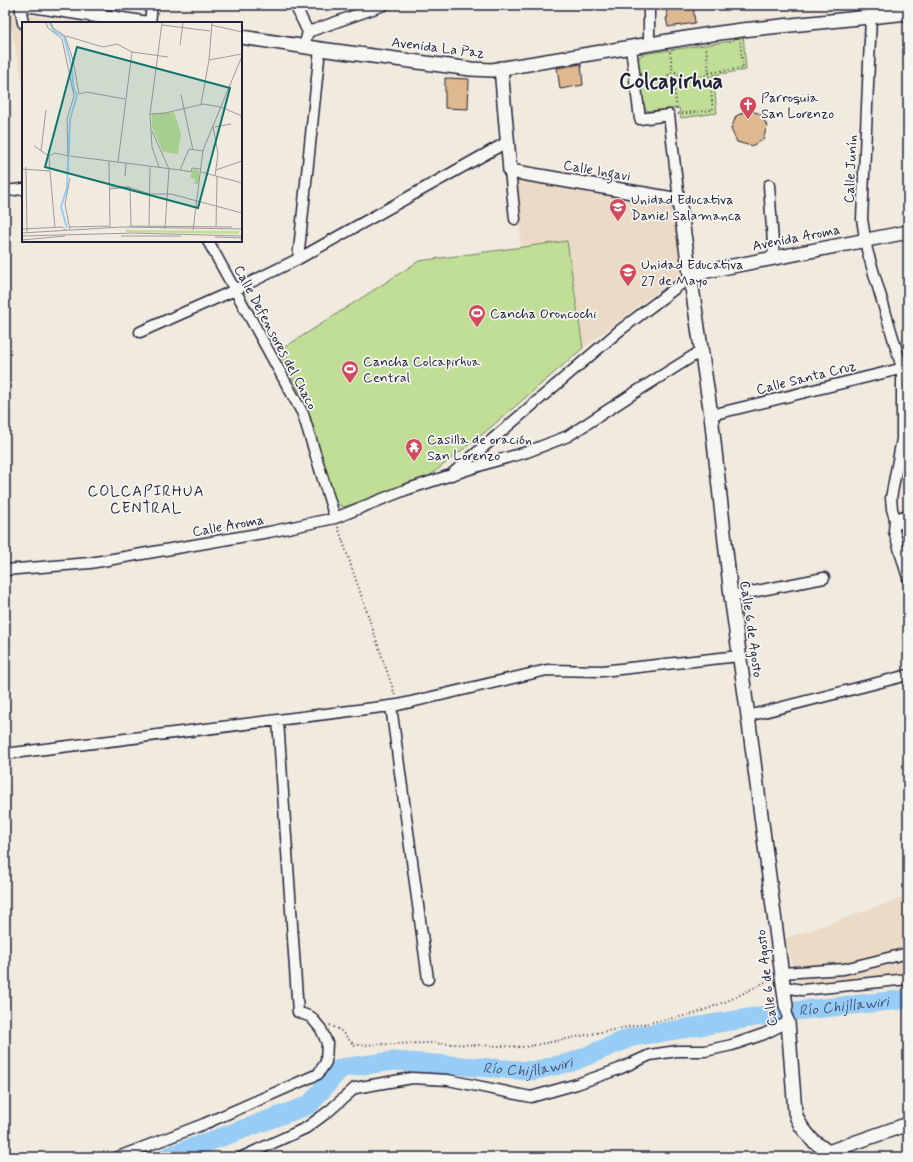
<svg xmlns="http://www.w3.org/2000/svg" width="913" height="1162" viewBox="0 0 913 1162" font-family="Mynerve,sans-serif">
  <rect width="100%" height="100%" fill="#f1eade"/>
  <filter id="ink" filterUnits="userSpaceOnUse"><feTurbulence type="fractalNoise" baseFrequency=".025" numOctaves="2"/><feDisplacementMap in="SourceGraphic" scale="8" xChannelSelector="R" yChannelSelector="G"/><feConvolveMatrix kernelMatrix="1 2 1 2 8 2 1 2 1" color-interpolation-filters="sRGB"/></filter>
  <g filter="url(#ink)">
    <path fill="#ebdbc6" d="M8 12 81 23H23V85Z
      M516 179 672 205 682 273 583 348 567 241 521 247Z
      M908 896V975L802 985 797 979 784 939Z"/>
    <path fill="#c1de96" stroke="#728068" d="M743 33 746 70 713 75 717 113 681 118 679 108 650 111 646 110 644 106 638 62 639 57 643 54 732 41Z
      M567 241 583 348 484 433 424 480 344 507 335 503 309 412 279 351 419 261Z"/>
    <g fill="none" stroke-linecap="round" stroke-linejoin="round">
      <path stroke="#96ccf5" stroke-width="19" id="s1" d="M167 1157 309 1105 341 1068 393 1061 532 1071 572 1062 632 1037 761 1016 795 1011 908 999"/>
    </g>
    <path fill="#deb98f" stroke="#22223b" d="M668 5H693L695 23 668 27 666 18 668 17 665 7H668Z
      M581 64 583 85 560 89 557 68Z
      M445 78 469 79 468 109 445 108Z
      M748 110 761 114 767 126 763 140 751 146 737 142 731 129 736 116Z"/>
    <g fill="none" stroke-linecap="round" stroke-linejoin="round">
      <defs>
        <path id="minor" d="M20 5 23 23
          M295 5 308 32
          M649 5V45
          M870 5 871 17 862 219 867 250 902 368V439L891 498 892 509 895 519 894 531 908 578
          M150 23 152 5
          M304 46 308 32 384 5
          M631 48 640 119 669 115 679 200
          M510 171 515 219
          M769 185 774 258
          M5 191 23 189
          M208 241 303 414 335 518
          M298 259 320 49
          M140 332 235 290 298 259 507 142
          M711 415 908 367
          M453 473 619 331 690 277
          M895 519 908 527
          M895 519 908 515
          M5 570 90 563 269 532 335 518 405 490 488 463 527 452 568 436 631 395 701 351
          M731 596 824 578
          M391 706 428 979
          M748 716 908 675
          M5 754 398 705 547 670 602 671 739 656
          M782 973 844 969 908 953
          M784 987 802 990 908 979
          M118 1157 204 1124 318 1074 326 1062 327 1043 321 1029 311 1017 298 1012 278 720
          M242 1157 306 1128 329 1111 355 1088 412 1078 448 1080 531 1097 577 1084 619 1069 650 1055 677 1051H705L732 1045 764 1034 788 1022 786 1006"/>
        <path id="major" d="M29 5 145 23
          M241 37 320 49 471 69 492 70 705 35 742 30 908 13
          M501 68 510 171 679 200 711 415 731 596 748 716 786 1006
          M690 277 707 271 908 232
          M788 1022 795 1112 797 1118 801 1126 812 1140 828 1152 908 1124"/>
      </defs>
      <use href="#minor" stroke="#22223b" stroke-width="13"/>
      <use href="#major" stroke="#22223b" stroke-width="16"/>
      <path stroke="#22223b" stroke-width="2" stroke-dasharray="1 3" stroke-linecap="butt" d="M670 52 673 72
        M667 79a7 7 0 1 1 14 0a7 7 0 1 1-14 0Z
        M709 73 743 68 740 42
        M681 79 709 75
        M646 84 667 81
        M674 87 677 109
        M678 114 713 110 706 46
        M338 527 395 695
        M330 1025 340 1030 354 1045 429 1043 525 1047 694 1014 732 999 771 979"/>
      <use href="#minor" stroke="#f6f6f2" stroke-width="10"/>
      <use href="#major" stroke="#f6f6f2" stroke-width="13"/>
    </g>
  </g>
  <defs>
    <symbol id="church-pin" viewBox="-11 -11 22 30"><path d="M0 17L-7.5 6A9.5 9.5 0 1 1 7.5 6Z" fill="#d1495b" stroke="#f6f6f2"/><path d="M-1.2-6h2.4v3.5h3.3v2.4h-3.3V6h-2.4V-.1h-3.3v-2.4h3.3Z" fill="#fff"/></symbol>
    <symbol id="school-pin" viewBox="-11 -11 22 30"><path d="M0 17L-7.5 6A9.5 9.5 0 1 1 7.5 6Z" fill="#d1495b" stroke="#f6f6f2"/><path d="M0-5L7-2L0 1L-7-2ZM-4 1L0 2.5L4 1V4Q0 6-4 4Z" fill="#fff"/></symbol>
    <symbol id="stadium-pin" viewBox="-11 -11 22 30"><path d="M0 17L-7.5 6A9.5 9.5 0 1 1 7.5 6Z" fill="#d1495b" stroke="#f6f6f2"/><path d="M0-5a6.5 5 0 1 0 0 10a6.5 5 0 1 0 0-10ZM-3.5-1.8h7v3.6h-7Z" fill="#fff"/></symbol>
    <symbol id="temple-pin" viewBox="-11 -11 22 30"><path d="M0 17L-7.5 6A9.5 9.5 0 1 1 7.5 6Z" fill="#d1495b" stroke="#f6f6f2"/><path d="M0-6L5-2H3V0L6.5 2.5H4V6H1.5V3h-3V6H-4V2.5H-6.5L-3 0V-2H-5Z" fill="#fff"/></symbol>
  </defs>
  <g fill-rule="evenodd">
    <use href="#church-pin" x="738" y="95" width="20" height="27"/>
    <use href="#school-pin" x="608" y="197" width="20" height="27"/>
    <use href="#school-pin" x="618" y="262" width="20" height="27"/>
    <use href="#stadium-pin" x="467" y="303" width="20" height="27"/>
    <use href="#stadium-pin" x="340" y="359" width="20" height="27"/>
    <use href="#temple-pin" x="404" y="437" width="20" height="27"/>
  </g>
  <g text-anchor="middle" stroke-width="3.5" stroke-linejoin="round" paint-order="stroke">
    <g font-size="14" fill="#22223b" stroke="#f6f6f2">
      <text transform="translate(438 47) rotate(7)" y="5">Avenida La Paz</text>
      <text transform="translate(850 169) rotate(-87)" y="5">Calle Junín</text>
      <text transform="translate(597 170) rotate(10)" y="5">Calle Ingavi</text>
      <text transform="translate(796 237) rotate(-11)" y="5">Avenida Aroma</text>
      <text transform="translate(276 337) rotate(62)" y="5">Calle Defensores del Chaco</text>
      <text transform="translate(806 377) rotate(-14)" y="5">Calle Santa Cruz</text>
      <text transform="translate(228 525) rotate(-10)" y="5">Calle Aroma</text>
      <text transform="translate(752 629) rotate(82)" y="5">Calle 6 de Agosto</text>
      <text transform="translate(766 978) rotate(-97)" y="5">Calle 6 de Agosto</text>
    </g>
    <g font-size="14" fill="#22223b" stroke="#f6f6f2" text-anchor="start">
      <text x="761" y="102">Parroquia<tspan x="761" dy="16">San Lorenzo</tspan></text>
      <text x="631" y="204">Unidad Educativa<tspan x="631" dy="16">Daniel Salamanca</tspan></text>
      <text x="641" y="269">Unidad Educativa<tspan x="641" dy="16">27 de Mayo</tspan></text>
      <text x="490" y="318">Cancha Oroncochi</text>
      <text x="363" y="366">Cancha Colcapirhua<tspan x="363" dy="16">Central</tspan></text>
      <text x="427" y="444">Casilla de oración<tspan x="427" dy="16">San Lorenzo</tspan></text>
    </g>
    <g font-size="15" letter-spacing="1" fill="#22223b" stroke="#f6f6f2">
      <text x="146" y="496">COLCAPIRHUA<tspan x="146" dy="17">CENTRAL</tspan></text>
    </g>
    <g font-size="15" font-style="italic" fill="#455573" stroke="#f6f6f2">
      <text dy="5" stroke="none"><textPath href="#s1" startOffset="712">Río Chijllawiri</textPath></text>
      <text dy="5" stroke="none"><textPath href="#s1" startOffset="388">Río Chijllawiri</textPath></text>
    </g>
    <g font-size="22" font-weight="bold" fill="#22223b" stroke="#f6f6f2">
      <text x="671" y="88">Colcapirhua</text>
    </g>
  </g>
  <g transform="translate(22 22)">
    <rect width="220" height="220" fill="#f1eade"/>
    <path d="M152 90 159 112 156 132 141 130 130 105V92ZM171 147 177 148V162H172L173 157 168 156ZM104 207 108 208 217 209V212L104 210Z" fill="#c1de96"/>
    <path fill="none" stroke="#96ccf5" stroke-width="2" d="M28 1 32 9 42 15 49 42 52 68 55 73 48 98 45 166 39 185 45 206"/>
    <path fill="none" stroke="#9e9a9d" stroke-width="1" d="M24 1 26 6 40 17 52 74 45 97 46 134M29 1 31 6 43 14 51 38 57 72 64 70 103 77M140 3 188 9M189 3 220 10M44 14 81 25 95 22 110 30 146 35M158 23 161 1M187 38 220 32M159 73 171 128M179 82 187 38 190 1M128 92 143 91 181 82 199 85 220 94M219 93 220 106M191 104 196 132 193 154M193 105 209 102M130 109 147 147M12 124 27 134M19 129 24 88M48 134 158 148 167 127 181 129M87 139 88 205M96 140 110 30M4 145 5 210M137 145 130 125 128 92 140 1M0 147 28 149 27 134 33 131 46 134M158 148 169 150 170 146 179 147M194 148 220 139M28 149 33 206M179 150 220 161M103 154 104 141M48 156 43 182 48 208M87 165H106L128 172H149L220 191M108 165 109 203M88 167 108 165M107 204 210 205M127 204 128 145M48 205 87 204M194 205 195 154M0 207 40 205 44 208M143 207 147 147M171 208 181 128 220 34M0 211 99 205 220 207M0 214 113 211 220 214M99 214H159M193 215 220 216M0 218 43 214"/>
    <path fill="#0f766e" fill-opacity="0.15" stroke="#0f766e" stroke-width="2" d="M55 25 208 66 176 186 23 145Z"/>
    <rect width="220" height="220" fill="none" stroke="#22223b" stroke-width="2"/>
  </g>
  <rect width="913" height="1162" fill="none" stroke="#f6f6f2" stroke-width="20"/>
  <rect x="10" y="10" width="893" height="1142" fill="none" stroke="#22223b" stroke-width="1.5" filter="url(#ink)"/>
</svg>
